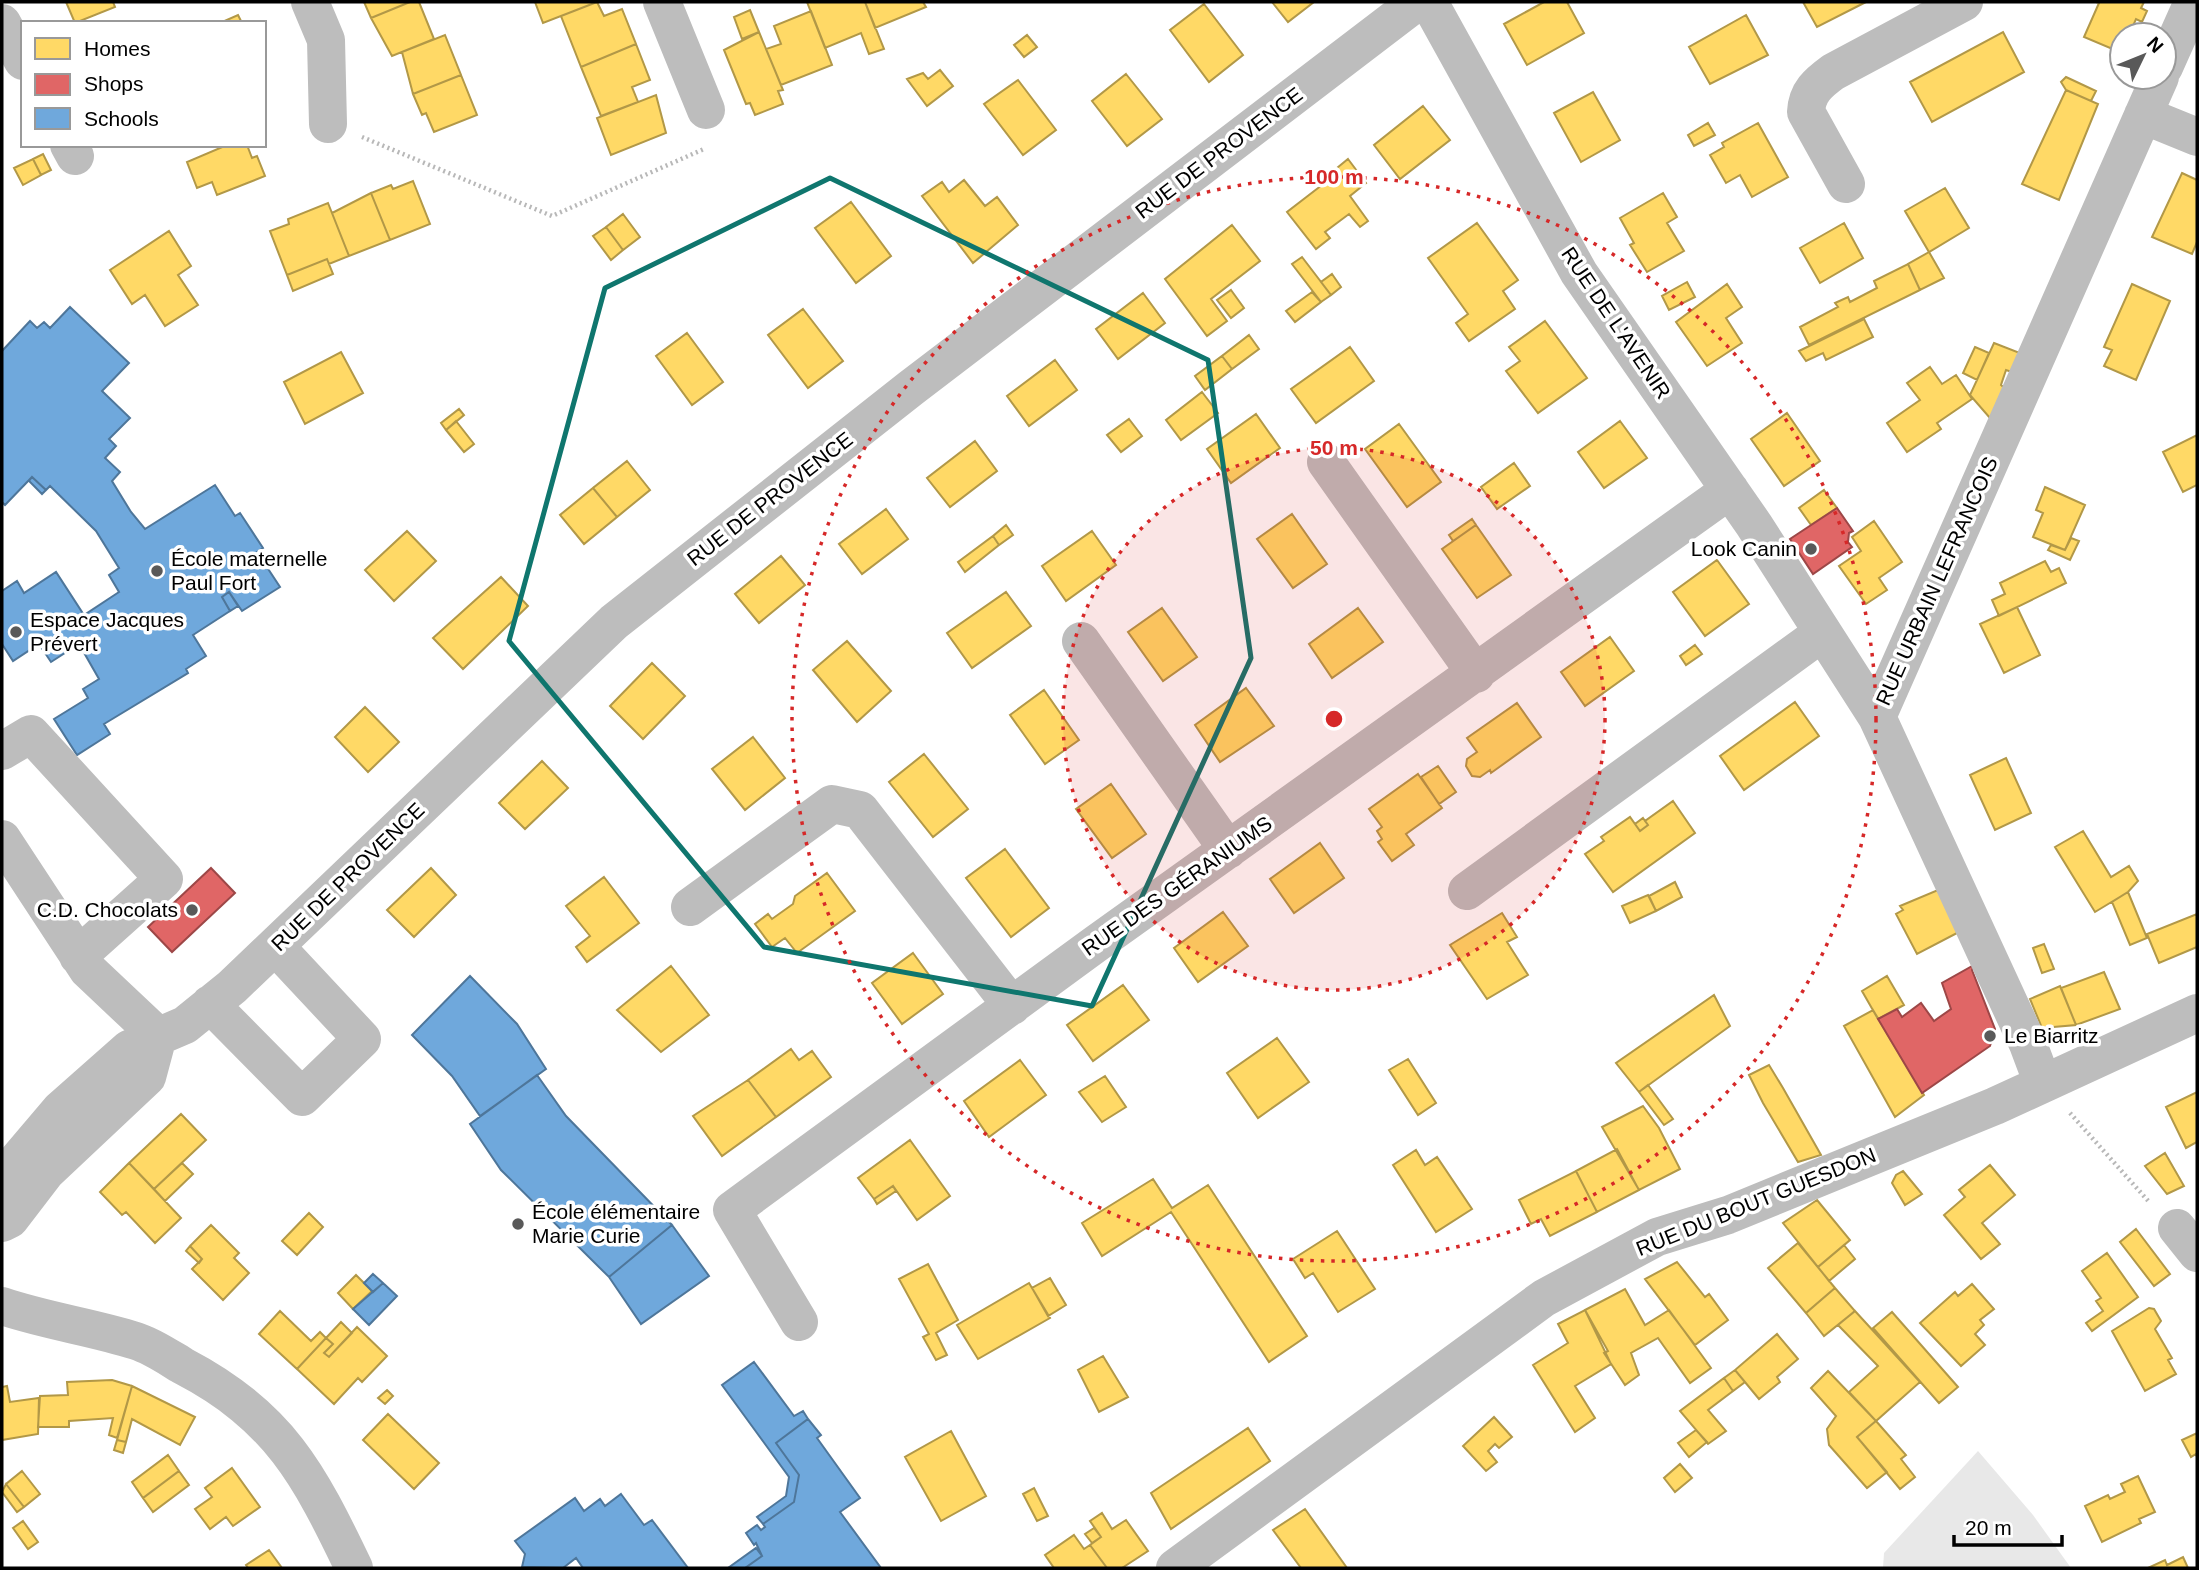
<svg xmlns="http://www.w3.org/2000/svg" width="2199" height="1570" viewBox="0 0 2199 1570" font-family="Helvetica,sans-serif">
  <rect width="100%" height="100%" fill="#fff"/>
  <path fill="#e8e8e8" d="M1978 1451 2033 1515 2071 1568H1883L1884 1553Z"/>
  <path fill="#ffd966" stroke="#b29847" stroke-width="2" d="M66 2H113L115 7 75 23Z
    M364 2H410L371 18Z
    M410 2H419L434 39 392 56 371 18Z
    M535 2H597L543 23Z
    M597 2 604 16 622 9 636 44 581 67 561 16Z
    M807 2H865L884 49 869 54 861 33 825 48Z
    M865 2H923L926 7 875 28Z
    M1272 2H1314L1288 22Z
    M1544 2H1567L1584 33 1527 65 1504 24Z
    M1803 2H1866L1817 27Z
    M2096 2H2144L2141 8 2147 11 2142 22 2136 19 2129 35H2122V53L2084 37 2099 3Z
    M1204 4 1243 55 1209 82 1170 30Z
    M750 10 759 32 742 39 734 17Z
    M811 11 832 65 781 85 766 49 781 44 774 26Z
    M238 15 242 23H220Z
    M1746 15 1768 55 1710 84 1689 47Z
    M759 32 783 90 778 91 783 104 755 115 750 103 746 104 724 50Z
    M2003 32 2024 72 1932 122 1910 82Z
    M445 35 461 75 413 94 402 52Z
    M1027 35 1037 47 1024 57 1014 45Z
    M636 44 650 80 632 87 638 102 601 116 581 67Z
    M940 70 953 86 927 106 907 79 923 73 928 79Z
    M1126 74 1162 119 1127 146 1092 101Z
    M461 75 477 115 434 132 426 113 422 115 413 94Z
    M2066 77 2096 91 2091 101 2066 90 2061 82Z
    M1018 80 1056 130 1023 155 984 104Z
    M2066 90 2098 104 2059 200 2022 184Z
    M1593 92 1620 140 1581 162 1554 113Z
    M656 95 666 133 611 155 597 118Z
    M1423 106 1450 140 1400 179 1374 145Z
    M1708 123 1715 135 1694 146 1688 135Z
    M1758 123 1788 177 1752 197 1740 175 1726 183 1710 155 1724 147 1722 143Z
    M227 145H247L252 158 257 156 265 176 217 195 212 182 197 188 187 162Z
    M43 154 51 170 41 175 33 159Z
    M33 159 41 175 23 185 14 168Z
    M1348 159 1366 183 1350 196 1368 221 1360 227 1349 214 1325 232 1330 238 1316 249 1287 212 1335 175 1332 172Z
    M2182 173 2197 180V242L2192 254 2152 237Z
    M964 180 985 206 997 197 1018 225 973 263 922 196 942 182 949 192Z
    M413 181 430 224 390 240 371 193 391 185 393 189Z
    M1945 188 1969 228 1929 252 1905 211Z
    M371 193 390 240 349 256 332 213Z
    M1663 193 1677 217 1667 223 1684 251 1647 272 1630 245 1634 243 1620 218Z
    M851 202 891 256 856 283 815 228Z
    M328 203 349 256 329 264 327 259 287 275 270 231 289 224 288 219Z
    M623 214 640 237 623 250 606 227Z
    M1477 223 1518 280 1503 291 1515 309 1469 341 1456 323 1468 314 1428 258Z
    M1844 223 1863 258 1820 283 1800 248Z
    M1232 225 1260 261 1211 299 1227 321 1207 336 1165 279Z
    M606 227 623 250 611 260 593 236Z
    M169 231 191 266 178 275 198 305 165 326 145 295 132 304 110 270Z
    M1929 252 1944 278 1920 290 1908 264Z
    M1302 257 1331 295 1321 302 1292 264Z
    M327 259 333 274 293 291 287 275Z
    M1908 264 1920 290 1809 345 1800 327 1838 307 1835 303 1848 297 1850 302 1877 288 1874 281Z
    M1332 274 1341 287 1331 295 1321 282Z
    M1687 282 1695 297 1669 310 1662 296Z
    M1727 284 1742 307 1726 318 1742 343 1707 366 1676 322Z
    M2132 284 2170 301 2136 380 2104 366 2112 350 2104 347Z
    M1231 290 1244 308 1231 318 1217 300Z
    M1312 292 1321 302 1295 322 1286 311Z
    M1143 293 1165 323 1118 359 1096 329Z
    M803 309 843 361 808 388 768 335Z
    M1864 319 1873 337 1826 360 1823 353 1806 361 1799 351Z
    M1545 321 1587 378 1538 413 1506 371 1520 361 1509 347Z
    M687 333 723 382 692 405 656 356Z
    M1249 335 1259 349 1232 369 1222 356Z
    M1994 343 2025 355 2018 374 2006 370 2001 385 2011 394 1996 425 1970 395Z
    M1350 347 1374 381 1316 423 1291 389Z
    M1975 347 1989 353 1977 380 1963 373Z
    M341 352 363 393 305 424 284 382Z
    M1222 356 1232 369 1205 390 1195 376Z
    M1055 360 1077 390 1029 426 1007 396Z
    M1930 367 1942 384 1956 375 1972 399 1937 423 1941 429 1907 452 1887 423 1920 400 1907 383Z
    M1202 392 1218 413 1181 440 1166 420Z
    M459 409 464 415 446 430 441 423Z
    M1787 413 1820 461 1784 486 1751 439Z
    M1256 414 1280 448 1231 483 1207 449Z
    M1129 419 1142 436 1121 452 1107 435Z
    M456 421 474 444 464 452 446 430Z
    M1620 421 1647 458 1604 488 1578 452Z
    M1399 424 1441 482 1407 507 1365 449Z
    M2197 435V485L2183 492 2163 452Z
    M975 441 997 471 950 507 927 478Z
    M627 461 650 490 617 517 593 488Z
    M1514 463 1530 486 1497 509 1481 487Z
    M2045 487 2085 505 2065 550 2033 537 2043 513 2036 510Z
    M593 488 617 517 584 544 560 515Z
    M1824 490 1837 508 1811 525 1799 508Z
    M886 509 908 539 862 574 839 544Z
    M1292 514 1327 564 1293 588 1257 539Z
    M1472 519 1476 525 1453 541 1449 535Z
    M1874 521 1902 562 1879 578 1887 590 1866 604 1839 566 1861 551 1852 537Z
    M1006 525 1013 535 999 545 993 536Z
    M1476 525 1511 575 1477 598 1442 549Z
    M407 531 436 561 394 601 365 570Z
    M1092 531 1116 565 1066 601 1042 566Z
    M993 536 999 545 965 572 958 562Z
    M2071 538 2079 541 2070 560 2048 550 2051 545 2065 550Z
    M781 556 805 585 759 623 735 594Z
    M1717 560 1749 604 1705 636 1673 592Z
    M2045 561 2051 572 2059 568 2066 583 1999 616 1992 600 2005 594 2000 583Z
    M501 577 528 606 463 669 433 638Z
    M1006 592 1031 626 972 668 947 633Z
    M2017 607 2040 655 2004 673 1980 624Z
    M1162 608 1197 657 1163 681 1128 632Z
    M1358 608 1383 642 1332 678 1309 644Z
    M1610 637 1634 671 1585 706 1561 672Z
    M847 641 891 691 857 722 813 670Z
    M1695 645 1702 654 1686 665 1680 656Z
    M652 663 685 696 643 739 610 706Z
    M1246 688 1274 726 1220 762 1195 725Z
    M1044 690 1079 740 1045 764 1010 715Z
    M1795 702 1819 736 1744 790 1720 756Z
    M1517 703 1541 737 1491 773 1490 770 1480 777 1472 776 1466 766 1467 759 1477 752 1467 738Z
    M365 707 399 742 368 772 335 737Z
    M753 737 785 778 745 810 712 769Z
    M924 754 968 809 933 837 889 782Z
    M2006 758 2031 813 1995 830 1970 775Z
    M542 761 568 788 525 829 499 803Z
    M1438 766 1456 792 1439 804 1421 777Z
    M1418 774 1442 808 1406 834 1414 845 1392 861 1378 842 1382 839 1377 831 1382 827 1369 809Z
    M1111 784 1146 834 1112 858 1076 809Z
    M1673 801 1695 833 1613 892 1585 854 1604 841 1601 837 1630 817 1640 831 1648 825 1645 821Z
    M1643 818 1648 825 1640 831 1635 824Z
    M2083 831 2111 877 2129 866 2138 881 2128 892 2095 912 2055 847Z
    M1320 843 1344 878 1294 913 1270 879Z
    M1005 849 1049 908 1011 937 966 878Z
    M431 868 456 895 414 937 387 910Z
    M827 873 855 911 797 953 785 938 772 947 755 924 768 914 772 919 793 904 795 896Z
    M604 877 639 923 587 962 576 947 590 936 566 906Z
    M1675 882 1682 897 1656 911 1649 896Z
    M1938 890 1959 932 1917 954 1896 914 1903 910 1900 906Z
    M2128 892 2147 938 2130 945 2112 902Z
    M1648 895 1656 911 1630 923 1622 906Z
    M1223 912 1248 946 1198 982 1174 948Z
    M1502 913 1517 937 1507 942 1528 975 1487 999 1450 945Z
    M2197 914V947L2159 963 2147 934Z
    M2044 944 2054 969 2042 973 2033 948Z
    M913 953 943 994 902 1024 872 983Z
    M671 966 709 1015 661 1052 617 1010Z
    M2104 972 2120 1009 2076 1025 2061 988Z
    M1887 976 1904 1005 1878 1019 1862 991Z
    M1123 985 1149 1020 1093 1061 1067 1025Z
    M2060 986 2076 1025 2042 1028 2030 999Z
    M1714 995 1730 1026 1639 1092 1616 1063Z
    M1873 1010 1924 1095 1895 1117 1844 1026Z
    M1277 1038 1309 1082 1258 1118 1227 1073Z
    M791 1049 799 1060 812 1051 831 1077 776 1117 748 1080Z
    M1408 1059 1436 1103 1418 1115 1389 1070Z
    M1020 1060 1046 1095 989 1137 964 1101Z
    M1769 1065 1783 1088 1821 1155 1798 1162 1763 1103 1749 1075Z
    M1105 1076 1126 1107 1102 1122 1079 1092Z
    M748 1080 776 1117 722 1156 693 1116Z
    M1648 1085 1673 1119 1664 1125 1639 1092Z
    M2197 1092V1142L2186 1148 2166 1107Z
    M1643 1106 1659 1128 1680 1169 1639 1190 1602 1127Z
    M181 1114 206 1140 154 1189 129 1163Z
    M910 1140 950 1196 917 1220 893 1186 874 1199 858 1178Z
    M1617 1149 1639 1190 1597 1212 1576 1171Z
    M1416 1150 1425 1165 1437 1157 1472 1209 1436 1232 1393 1165Z
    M2165 1153 2184 1186 2167 1194 2145 1166Z
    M129 1163 181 1218 155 1243 126 1212 122 1215 100 1192Z
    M182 1163 193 1174 165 1201 154 1189Z
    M1990 1165 2015 1195 1982 1223 2000 1244 1981 1259 1944 1215 1965 1197 1959 1190Z
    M1576 1171 1597 1212 1550 1236 1541 1219 1531 1224 1519 1200Z
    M1903 1171 1922 1194 1905 1205 1892 1183 1896 1175Z
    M1153 1179 1172 1208 1208 1185 1307 1336 1269 1362 1171 1212 1102 1256 1082 1223Z
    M893 1186 896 1191 877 1204 874 1199Z
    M1817 1200 1850 1240 1818 1267 1783 1223Z
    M309 1213 323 1227 297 1255 282 1241Z
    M211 1225 239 1253 234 1258 249 1273 223 1300 192 1269 202 1259 190 1246Z
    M2136 1229 2170 1274 2154 1286 2120 1242Z
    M1337 1231 1375 1289 1338 1312 1313 1273 1305 1278 1293 1259Z
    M1798 1243 1835 1288 1806 1313 1768 1268Z
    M1844 1245 1855 1259 1829 1281 1818 1267Z
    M190 1246 202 1259 199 1263 186 1251Z
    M2107 1253 2138 1297 2092 1331 2086 1323 2103 1311 2096 1301 2101 1298 2082 1271Z
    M1677 1262 1705 1297 1709 1294 1728 1320 1695 1345 1645 1279Z
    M928 1264 958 1320 936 1333 947 1355 936 1360 923 1337 929 1334 899 1279Z
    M356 1275 372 1291 353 1309 338 1293Z
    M1050 1278 1066 1305 1048 1316 1032 1288Z
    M1029 1283 1050 1318 978 1359 957 1325Z
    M1972 1284 1994 1309 1980 1320 1984 1325 1975 1334 1985 1345 1961 1366 1920 1323 1955 1292 1958 1296Z
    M1835 1288 1855 1311 1824 1336 1806 1313Z
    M1625 1289 1645 1325 1669 1310 1711 1368 1690 1383 1658 1338 1631 1353 1639 1375 1625 1385 1604 1353 1608 1351 1585 1310Z
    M2149 1308 2154 1309 2161 1321 2155 1329 2172 1358 2168 1360 2176 1374 2145 1391 2112 1331Z
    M1585 1310 1611 1364 1575 1386 1595 1418 1575 1432 1533 1365 1568 1343 1558 1324Z
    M280 1311 311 1341 320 1332 326 1338 297 1369 259 1334Z
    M1855 1311 1920 1382 1876 1421 1849 1392 1878 1366 1838 1325Z
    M1892 1312 1958 1387 1939 1403 1873 1328Z
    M341 1322 352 1333 329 1357 324 1353 333 1344 326 1338Z
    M357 1327 387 1356 362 1382 358 1378 334 1404 297 1369 326 1338 333 1344 324 1353 329 1357Z
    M1777 1334 1798 1359 1777 1377 1780 1382 1759 1399 1735 1370Z
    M1103 1356 1128 1397 1099 1412 1078 1370Z
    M1735 1370 1745 1382 1733 1391 1724 1378Z
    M1828 1371 1876 1421 1857 1437 1887 1472 1867 1488 1829 1445 1827 1429 1836 1416 1811 1388Z
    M1724 1378 1733 1391 1708 1410 1726 1431 1708 1444 1680 1411Z
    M112 1380 132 1386 117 1438 109 1435 113 1418 69 1421V1427H38L40 1396 68 1395 67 1382Z
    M7 1386 10 1402 39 1398 38 1434 2 1440V1387Z
    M132 1386 195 1417 180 1445 132 1419 126 1442 117 1440Z
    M387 1390 393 1396 385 1404 378 1398Z
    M388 1414 439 1463 414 1489 363 1440Z
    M1494 1417 1512 1437 1499 1448 1495 1444 1488 1451 1497 1462 1486 1471 1463 1446Z
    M1876 1421 1906 1455 1901 1459 1915 1477 1900 1489 1857 1437Z
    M1248 1428 1270 1461 1171 1529 1151 1493Z
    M1696 1430 1707 1442 1689 1457 1678 1443Z
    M951 1431 986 1496 941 1521 905 1457Z
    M2197 1433V1457L2196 1454 2191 1457 2182 1440Z
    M117 1440 126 1442 123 1453 114 1450Z
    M168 1455 179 1471 143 1498 132 1482Z
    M1680 1464 1692 1478 1675 1492 1664 1478Z
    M232 1468 260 1507 233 1526 226 1517 210 1529 195 1509 212 1497 205 1488Z
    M22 1471 40 1494 24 1507 6 1484Z
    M179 1471 189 1485 153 1512 143 1498Z
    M2138 1476 2155 1512 2139 1519 2141 1523 2102 1542 2085 1506 2108 1495 2110 1499 2125 1492 2121 1484Z
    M6 1484 24 1507 17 1512 2 1492Z
    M1034 1488 1048 1516 1037 1521 1023 1494Z
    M1305 1509 1347 1568H1301L1273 1530Z
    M1102 1513 1112 1529 1126 1520 1148 1551 1122 1568H1107L1090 1545 1101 1537 1090 1521Z
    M23 1521 38 1542 28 1549 13 1528Z
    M1094 1528 1101 1537 1092 1543 1085 1534Z
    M1074 1535 1084 1549 1090 1545 1107 1568H1054L1045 1555Z
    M269 1550 282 1568H248L246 1565Z
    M2183 1557 2188 1568H2148L2165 1560 2167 1565Z"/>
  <path fill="#e06666" stroke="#9d4747" stroke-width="2" d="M1837 508 1853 531 1849 533 1848 542 1852 547 1813 574 1790 539Z
    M211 868 235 893 172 952 148 927Z
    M1974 965 1972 970 1995 1029 1990 1046 1922 1093 1878 1019 1897 1009 1902 1017 1921 1003 1934 1021 1951 1009 1942 983Z"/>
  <path fill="#6fa8dc" stroke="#4e769a" stroke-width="2" d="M70 307 129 363 102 391 130 418 109 439 116 446 105 458 120 472 112 481 131 512 145 529 215 485 235 516 240 513 263 548 257 552 280 587 242 611 229 592 222 597 230 611 193 635 206 656 186 669 188 673 104 724 110 734 77 755 54 719 88 698 83 689 99 679 79 644 51 662 39 644 13 661 2 644V591L17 581 24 593 56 572 84 615 119 592 109 575 119 568 96 531 50 486 46 490 32 477 5 505 2 502V351L30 321 37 328 44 322 50 328Z
    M32 477 46 490 42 494 29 481Z
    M229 592 238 606 230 611 222 597Z
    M470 976 517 1024 546 1069 480 1116 452 1076 412 1035Z
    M537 1075 566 1116 672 1225 609 1277 501 1170 470 1124Z
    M672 1225 709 1276 641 1324 609 1277Z
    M373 1274 383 1283 373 1292 364 1283Z
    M383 1283 397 1296 369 1325 353 1309Z
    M754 1362 794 1416 803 1411 808 1419 776 1443 799 1475 794 1502 763 1524 757 1517 786 1496 789 1477 722 1385Z
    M808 1419 821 1435 817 1438 860 1498 840 1512 881 1568H745L762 1556 756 1543 754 1545 746 1533 757 1525 761 1530 765 1527 763 1524 794 1502 799 1475 776 1443Z
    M621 1494 644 1525 652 1520 688 1568H583L576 1558 563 1568 522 1567 525 1554 515 1541 575 1498 584 1511 600 1499 605 1506Z
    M756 1548 762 1556 745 1568H728Z"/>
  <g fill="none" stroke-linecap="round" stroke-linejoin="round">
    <path stroke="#b8b8b8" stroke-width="4.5" stroke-dasharray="2 3.5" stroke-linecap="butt" d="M362 137 552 216 704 149
      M2070 1113 2150 1203"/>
    <path stroke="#bdbdbd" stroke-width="38" d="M310 2 326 40 328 124
      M662 2 706 110
      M1429 2 1579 273 1754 525 1877 717
      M2 23 23 61
      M2164 67 2193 2
      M2143 115 2197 137
      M69 145 75 156
      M1846 184 1806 112C1807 92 1818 83 1833 72L1964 2
      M1326 462 1476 674
      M1081 641 1228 850
      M2 751 31 734 164 879 78 956
      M2 839 88 970 158 1036
      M1467 891 1822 633
      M690 907 832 804 860 810 1012 1006
      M210 1004 302 1097 362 1039 276 947
      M2043 1084 2028 1044 1877 717 2160 77
      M2 1183 15 1163 60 1110 129 1049 185 1025 232 987 614 622 911 388 1417 2
      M2 1223 10 1219 46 1172 147 1077 158 1036
      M2177 1228 2197 1253
      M2 1306C46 1321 92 1327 136 1341 152 1346 168 1357 183 1366 279 1416 309 1474 354 1568
      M799 1322 732 1210 1097 943 1730 490
      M1175 1568 1544 1298 1657 1237 1728 1215 1995 1106 2197 1013"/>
  </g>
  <path fill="none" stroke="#0f766e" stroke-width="5" stroke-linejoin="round" d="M830 178 1208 360 1251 658 1092 1006 764 947 509 641 605 288Z"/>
  <circle cx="1334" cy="719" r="271" fill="#d62828" fill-opacity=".12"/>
  <g fill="none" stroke="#d62828" stroke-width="3.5" stroke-dasharray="3.5 7">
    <circle cx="1334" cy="719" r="271"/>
    <circle cx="1334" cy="719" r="542"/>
  </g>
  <g fill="#595959" stroke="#fff" stroke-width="2.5">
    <circle cx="1811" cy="549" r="7"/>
    <circle cx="157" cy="571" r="7"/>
    <circle cx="16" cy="632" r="7"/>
    <circle cx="192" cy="910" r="7"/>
    <circle cx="1990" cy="1036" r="7"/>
    <circle cx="518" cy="1224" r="7"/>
  </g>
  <g text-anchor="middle" stroke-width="7" stroke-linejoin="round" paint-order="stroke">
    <g font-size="21" fill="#000" stroke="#fff">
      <text transform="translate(1219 153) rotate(-37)" y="7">RUE DE PROVENCE</text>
      <text transform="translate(1616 323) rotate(56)" y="7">RUE DE L'AVENIR</text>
      <text transform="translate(770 499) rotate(-38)" y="7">RUE DE PROVENCE</text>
      <text transform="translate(1937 581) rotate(-66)" y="7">RUE URBAIN LEFRANCOIS</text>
      <text transform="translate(348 877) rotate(-44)" y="7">RUE DE PROVENCE</text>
      <text transform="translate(1177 886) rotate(-35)" y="7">RUE DES GÉRANIUMS</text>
      <text transform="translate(1756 1202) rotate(-22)" y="7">RUE DU BOUT GUESDON</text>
    </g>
    <g font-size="21" fill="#000" stroke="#fff" text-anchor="start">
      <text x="1797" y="556" text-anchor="end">Look Canin</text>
      <text x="171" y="566">École maternelle<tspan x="171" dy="24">Paul Fort</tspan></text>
      <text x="30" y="627">Espace Jacques<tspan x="30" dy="24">Prévert</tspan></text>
      <text x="178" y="917" text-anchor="end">C.D. Chocolats</text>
      <text x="2004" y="1043">Le Biarritz</text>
      <text x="532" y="1219">École élémentaire<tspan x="532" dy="24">Marie Curie</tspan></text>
    </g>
  </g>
  <circle cx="1334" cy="719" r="10" fill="#d62828" stroke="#fff" stroke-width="3.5"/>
  <g font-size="21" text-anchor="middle" font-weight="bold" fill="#d62828" stroke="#fff" stroke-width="7" stroke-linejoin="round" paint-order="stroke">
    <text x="1334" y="184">100 m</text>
    <text x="1334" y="455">50 m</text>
  </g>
  <rect width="2199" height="1570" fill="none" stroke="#000000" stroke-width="7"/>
  <rect x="21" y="21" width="245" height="126" fill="#ffffff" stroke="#999999" stroke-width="2"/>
  <rect x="35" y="38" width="35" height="21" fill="#ffd966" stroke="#999999" stroke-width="2"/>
  <text x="84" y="56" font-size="21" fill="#000000">Homes</text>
  <rect x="35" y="74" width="35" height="21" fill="#e06666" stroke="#999999" stroke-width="2"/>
  <text x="84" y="91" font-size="21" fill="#000000">Shops</text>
  <rect x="35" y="108" width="35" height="21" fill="#6fa8dc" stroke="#999999" stroke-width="2"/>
  <text x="84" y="126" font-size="21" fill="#000000">Schools</text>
  <g transform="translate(2143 56) rotate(47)"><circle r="33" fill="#ffffff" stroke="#999999" stroke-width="2"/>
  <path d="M0-5L12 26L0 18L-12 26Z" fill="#595959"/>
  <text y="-10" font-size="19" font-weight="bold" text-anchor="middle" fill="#000000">N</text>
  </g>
  <path d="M1954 1535v10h108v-10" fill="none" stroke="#000000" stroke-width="3.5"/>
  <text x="1965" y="1535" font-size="21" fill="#000000" stroke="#ffffff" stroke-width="5" paint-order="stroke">20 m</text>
</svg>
